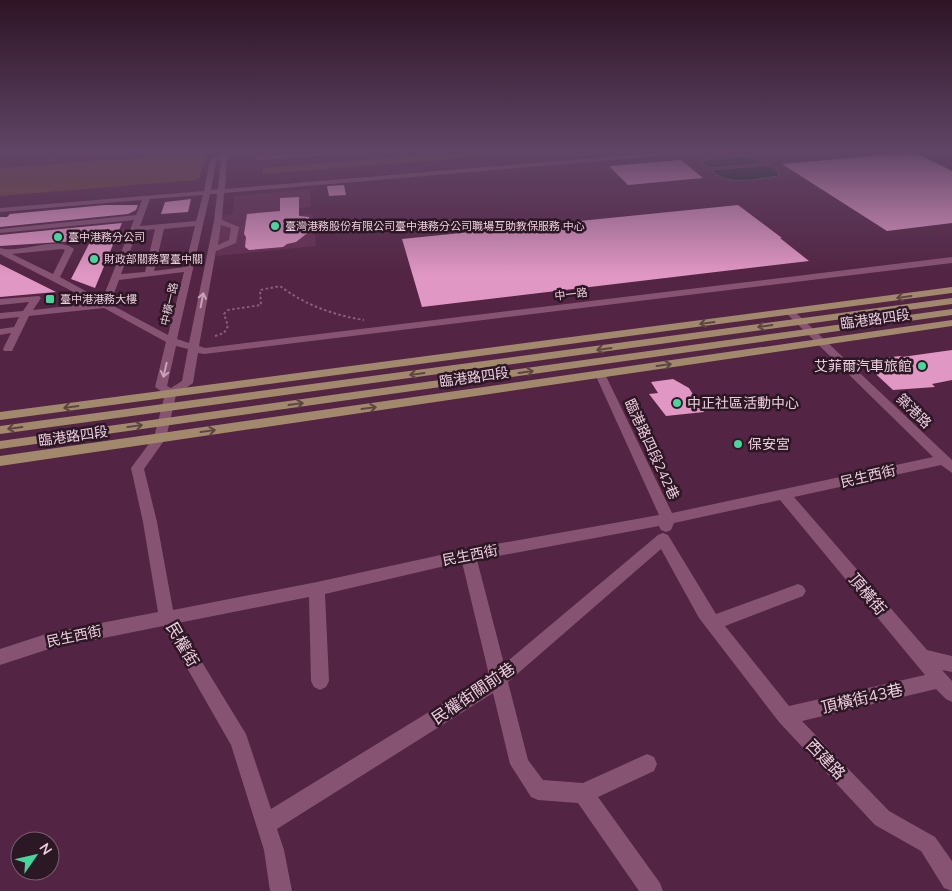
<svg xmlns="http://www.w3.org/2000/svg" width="952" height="891" viewBox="0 0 952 891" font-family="Mulish,'Noto Sans TC',sans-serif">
  <rect width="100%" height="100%" fill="#532443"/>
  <path fill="#632e50" d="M53 151H211L44 162Z
    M310 189 311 207 299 208V215L313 214 316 246 216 256 223 215 232 214 235 196Z"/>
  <path fill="#6f4534" d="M479 151H547L262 174 263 168Z
    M207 153 199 178 195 180 0 196V168Z"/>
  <path fill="#072418" stroke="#4c5754" d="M744 156 766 163 709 168 702 164 704 162 701 160Z
    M769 165 777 170 779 176C759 178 727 188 712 170Z"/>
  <path fill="#e097c3" d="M914 152 952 171V223L887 231 782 164Z
    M681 160 703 178 628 185 609 166Z
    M344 185 346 195 329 196 327 186Z
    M299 197V216L309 217 310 231 296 242 287 244 283 247 249 250 245 247 246 237 244 234 247 214 280 211V198Z
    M191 199 188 212 161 214 165 202Z
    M105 205H138L136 210 128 214 0 227V217H7L10 214Z
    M738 205 782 238H780L809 261 422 307 402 239Z
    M122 223 95 288 71 279 91 240 0 246V235Z
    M0 264 56 292 0 297Z
    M952 350V380L932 384 935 387 893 390 865 364 879 362 876 359 900 356 902 357Z
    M673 379 689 388 704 412 666 416 649 394 658 393 651 382Z"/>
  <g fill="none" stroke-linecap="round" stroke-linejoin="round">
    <path stroke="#89607a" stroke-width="2" stroke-dasharray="2.5 2.5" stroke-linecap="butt" d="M215 336 224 333 228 326 224 314 228 310 261 305 260 290 280 286C305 305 333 315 364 320"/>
    <path fill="#875373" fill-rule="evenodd" d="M222 151H228L229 158 227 160 225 189 677 151H697L694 153 224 193 222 220 239 227 236 243 216 251 199 346 205 348 952 257V263L204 354 198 353 193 383 176 395 166 438 144 469 157 522 173 610 317 582 468 549 659 515 595 374 600 371 605 374 672 513 933 457 785 312 790 309 793 310 952 460V473L941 465 794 497 927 650 952 656V672L942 670 952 681V702L946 699 936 689 802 721 889 811 935 837 952 861V891L944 888 921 851 875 825 779 722 699 618 661 549 508 682 528 760 543 780 583 783 647 754 654 757 657 764 654 771 598 797 660 883 663 891H639L578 803 538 800 531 797 510 764 493 693 277 829 284 850 292 891H270L264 850 231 745 163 626 49 649 0 665V649L49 633 158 612 143 522 131 468 154 437 165 394 155 387 166 342 104 308 29 316 12 351H4L3 349 11 333 0 335V329L14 327 19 317 0 319V313L23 311 29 302 0 305V299L39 296 41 298 33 310 95 303 0 254V248C21 254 57 235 74 249L60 277 102 300 134 220 0 233V229L136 215 142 200 0 212V208L204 191 210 159 221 156ZM221 160 218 189 211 190 216 161ZM210 194H217L214 221 189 343 177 339ZM203 195 196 221 140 226 150 199ZM221 225 231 228 229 240 218 245ZM195 226 185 267 154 271 164 229ZM155 229 145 272 121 274 138 231ZM62 249 65 250 53 274 12 254ZM184 272 168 335 110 304 119 280ZM176 346 188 349 182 381 171 388 167 386ZM780 500 925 675 789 706 725 626 803 596 806 591 803 586 798 584 716 614 668 535 663 533 658 535 504 664 477 560 659 526 661 530 666 532 671 530 674 523ZM462 562 489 675 271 809 246 734 178 623 309 597 311 681 314 687 320 690 326 687 329 681 325 594Z
      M342 151H367L364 153 259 160 256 158 259 156Z
      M939 151 952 153V157L940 152Z"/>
    <path fill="#a3896c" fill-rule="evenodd" d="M952 287V293L0 420V412Z
      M952 298V304L0 434V426Z
      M952 309V315L0 449V441Z
      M952 320V326L0 466V456Z"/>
  </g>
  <defs><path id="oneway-shaft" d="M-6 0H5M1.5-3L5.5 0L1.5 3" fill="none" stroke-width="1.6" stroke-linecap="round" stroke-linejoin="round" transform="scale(1.25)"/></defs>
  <g stroke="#5c4541">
    <use href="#oneway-shaft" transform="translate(904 297) rotate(172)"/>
    <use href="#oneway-shaft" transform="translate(707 323) rotate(172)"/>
    <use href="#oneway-shaft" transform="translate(765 326) rotate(172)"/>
    <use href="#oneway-shaft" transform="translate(604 349) rotate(172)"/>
    <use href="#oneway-shaft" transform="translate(664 365) rotate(-8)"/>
    <use href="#oneway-shaft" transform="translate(526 372) rotate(-8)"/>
    <use href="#oneway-shaft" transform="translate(417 374) rotate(172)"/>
    <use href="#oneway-shaft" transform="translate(296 404) rotate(-8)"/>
    <use href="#oneway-shaft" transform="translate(71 407) rotate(172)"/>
    <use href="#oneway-shaft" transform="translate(369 408) rotate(-8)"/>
    <use href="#oneway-shaft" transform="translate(135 426) rotate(-8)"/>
    <use href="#oneway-shaft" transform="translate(15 428) rotate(172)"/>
    <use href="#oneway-shaft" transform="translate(208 431) rotate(-8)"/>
  </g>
  <g stroke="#c9a2b9">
    <use href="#oneway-shaft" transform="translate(202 300) rotate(-79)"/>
    <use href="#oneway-shaft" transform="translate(165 370) rotate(103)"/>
  </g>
  <linearGradient id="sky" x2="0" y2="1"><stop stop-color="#2e1425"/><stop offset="0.55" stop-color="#604566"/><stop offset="1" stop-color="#604566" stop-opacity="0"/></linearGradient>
  <rect width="952" height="275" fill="url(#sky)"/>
  <g fill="#48d49d" stroke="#2c1724" stroke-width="2">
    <circle cx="275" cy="226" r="5"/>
    <circle cx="58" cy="237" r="5"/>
    <circle cx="94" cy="259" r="5"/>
    <rect x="45" y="294" width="10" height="10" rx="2.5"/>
    <circle cx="922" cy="366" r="5"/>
    <circle cx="677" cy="403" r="5"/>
    <circle cx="738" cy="444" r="5"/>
  </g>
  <g text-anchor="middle" stroke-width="5" stroke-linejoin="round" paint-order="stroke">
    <g font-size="11" fill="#eccddf" stroke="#2c1724" text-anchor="start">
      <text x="285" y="230">臺灣港務股份有限公司臺中港務分公司職場互助教保服務 中心</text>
      <text x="68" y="241">臺中港務分公司</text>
      <text x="104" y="263">財政部關務署臺中關</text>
      <text x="60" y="303">臺中港港務大樓</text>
    </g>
    <g font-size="11" fill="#eccddf" stroke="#2c1724">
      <text transform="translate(571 294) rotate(-7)" y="4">中一路</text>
      <text transform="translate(169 304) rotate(-77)" y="4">中橫一路</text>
    </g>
    <g font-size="14" fill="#eccddf" stroke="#2c1724">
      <text transform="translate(875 319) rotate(-8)" y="5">臨港路四段</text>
      <text transform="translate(474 377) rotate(-8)" y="5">臨港路四段</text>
      <text transform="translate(914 411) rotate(44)" y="5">築港路</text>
      <text transform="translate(73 436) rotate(-8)" y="5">臨港路四段</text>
      <text transform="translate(652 449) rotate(65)" y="5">臨港路四段242巷</text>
      <text transform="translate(868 476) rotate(-13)" y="5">民生西街</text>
      <text transform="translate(470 555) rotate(-11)" y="5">民生西街</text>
      <text transform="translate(74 636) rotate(-12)" y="5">民生西街</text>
    </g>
    <g font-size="14" fill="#eccddf" stroke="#2c1724" text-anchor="start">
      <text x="912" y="371" text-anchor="end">艾菲爾汽車旅館</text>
      <text x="687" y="408">中正社區活動中心</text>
      <text x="748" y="449">保安宮</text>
    </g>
    <g font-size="16" fill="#eccddf" stroke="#2c1724">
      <text transform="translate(868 594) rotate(50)" y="6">頂橫街</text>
      <text transform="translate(183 644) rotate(60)" y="6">民權街</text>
      <text transform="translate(473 693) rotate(-34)" y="6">民權街關前巷</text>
      <text transform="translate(862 698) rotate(-13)" y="6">頂橫街43巷</text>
      <text transform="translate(826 759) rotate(46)" y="6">西建路</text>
    </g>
  </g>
  <g transform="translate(35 856) rotate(56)"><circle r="24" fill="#2c1724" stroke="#79606f"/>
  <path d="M0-4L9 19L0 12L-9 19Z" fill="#48d49d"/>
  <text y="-8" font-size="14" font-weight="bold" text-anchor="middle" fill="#eccddf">N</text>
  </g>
</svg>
